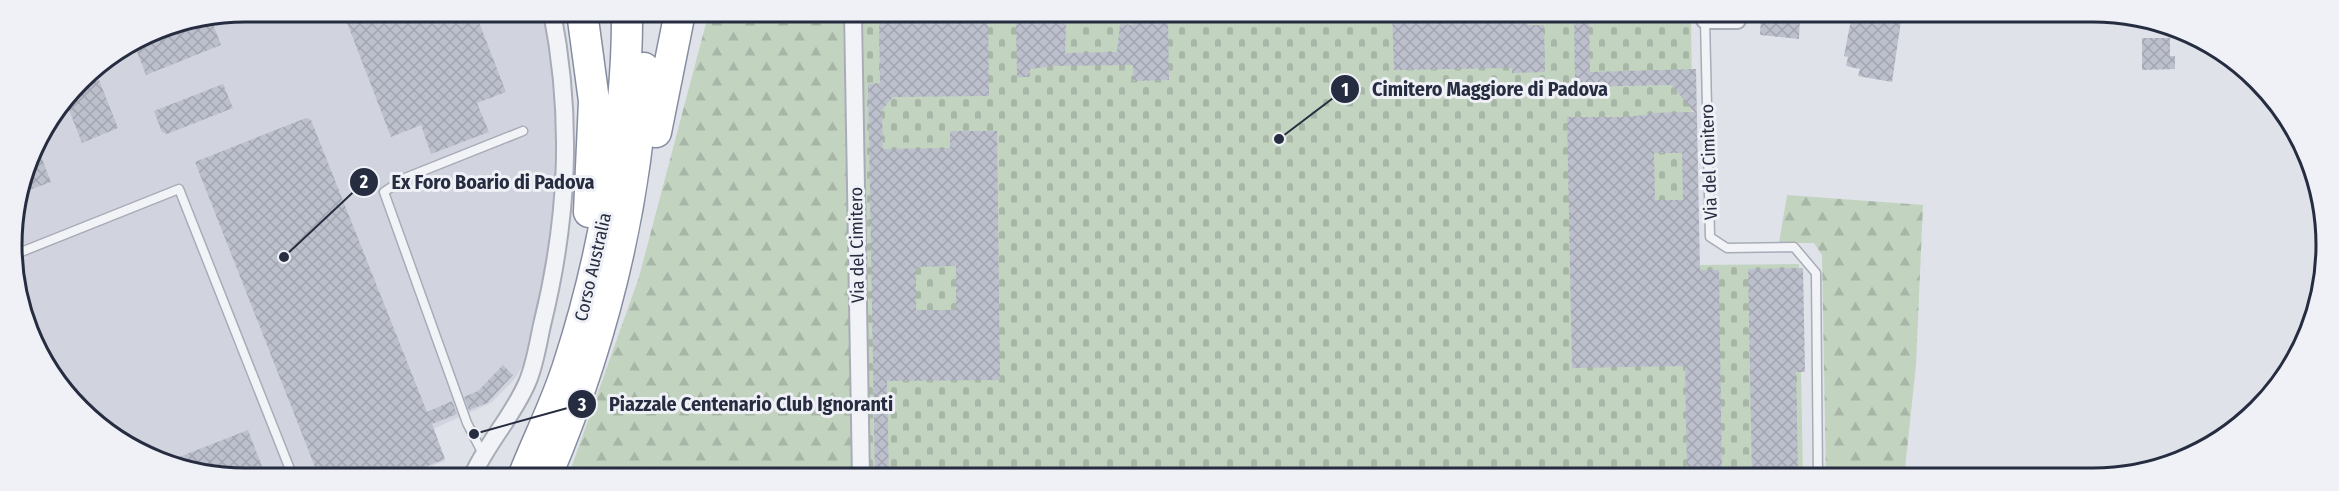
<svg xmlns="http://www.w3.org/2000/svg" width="2339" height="491" viewBox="0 0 2339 491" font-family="'Fira Sans Condensed',sans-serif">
  <defs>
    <pattern id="forest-firs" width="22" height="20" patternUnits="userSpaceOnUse" patternTransform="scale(1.5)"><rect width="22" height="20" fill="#c2d4c0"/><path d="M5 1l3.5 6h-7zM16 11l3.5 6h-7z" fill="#a7b6a6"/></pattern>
    <pattern id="cemetery-stones" width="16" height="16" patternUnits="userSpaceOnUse" patternTransform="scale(1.5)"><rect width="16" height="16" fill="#c2d4c0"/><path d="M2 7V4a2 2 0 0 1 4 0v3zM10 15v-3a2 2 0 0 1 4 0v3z" fill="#a7b6a6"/></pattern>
    <pattern id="building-cross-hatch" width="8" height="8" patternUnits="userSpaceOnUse" patternTransform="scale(1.5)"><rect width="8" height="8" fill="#bcc0cc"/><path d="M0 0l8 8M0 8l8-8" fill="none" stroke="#a2a5b0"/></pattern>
  </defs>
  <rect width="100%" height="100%" fill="#dfe2e9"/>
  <path fill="#d1d4de" d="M246 12H548L560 63 559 220 529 356 514 380 491 403 433 429 445 461 403 477H215L129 448 70 399 24 320 12 231 30 156 81 80 156 30Z"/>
  <path fill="url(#forest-firs)" d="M709 12 843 13 852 478 568 477 639 277Z
    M1787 195 1923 205 1916 365 1904 478H1826L1822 255 1814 243H1779Z"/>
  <path fill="url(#cemetery-stones)" d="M863 13 1691 14 1694 265 1799 264 1803 478H869Z"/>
  <path fill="url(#building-cross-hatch)" fill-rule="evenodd" d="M343 12H475L506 92 477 103 489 132 431 154 421 125 391 137Z
    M879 13H988L989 96 893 97 882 110 883 149 950 148V131H997L1000 380 887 381 889 478H875L868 84 880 83ZM956 266V310H916V267Z
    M1392 13H1528V25H1544L1545 72 1512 73V68L1394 70Z
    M1574 13H1589L1590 72 1696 69 1700 270H1719L1722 478H1687L1685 366 1572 368 1567 117H1620L1647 115V113L1694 112 1672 85 1575 87ZM1654 153H1682L1683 200H1655Z
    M1852 14H1902L1892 82 1858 76 1860 69 1846 66 1848 57 1844 56Z
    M1761 15 1800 18 1799 39 1760 35Z
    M1156 16H1168L1169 80 1133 81V65L1054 66 1030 69V77H1017L1016 21 1053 18V22L1066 23 1065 53 1117 52 1120 24 1133 25 1132 20 1156 19Z
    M211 19 221 45 146 75 135 46 139 45 138 42 156 30Z
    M2142 38H2170V56H2175V69L2142 70Z
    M99 80 118 128 82 143 66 102 74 90Z
    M223 84 233 108 167 134 162 132 154 111Z
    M306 118 311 120 427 412 452 401 457 414 432 424 445 459 399 477H319L195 162Z
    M37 146 51 182 21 193 30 156Z
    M1803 268 1805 372H1796L1798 475 1752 477 1748 269Z
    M503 365 513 375 487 403 469 410 464 397 478 391Z
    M248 430 266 477H215L169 461Z"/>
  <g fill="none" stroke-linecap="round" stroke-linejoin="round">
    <defs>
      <path id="lane" d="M1705 20 1710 237 1727 248 1794 247 1816 273 1818 478
        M16 254 179 189 293 477
        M484 456 467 423 384 192 405 178 523 131"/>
      <path id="street" d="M853 13 861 478
        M1705 14V20H1737L1741 14
        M472 477C486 444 513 416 527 383 535 365 538 343 542 325 568 220 573 119 552 12"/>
      <path id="highway" d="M582 12 594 101 589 212
        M656 132 680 12
        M523 477C538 439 557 402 569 363 603 259 628 121 627 12
        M546 477C602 346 636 211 644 68"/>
    </defs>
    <use href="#lane" stroke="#a8acb7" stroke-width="11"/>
    <use href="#street" stroke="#a8acb7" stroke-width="20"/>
    <use href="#highway" stroke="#868da1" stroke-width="33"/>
    <use href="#lane" stroke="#f2f3f7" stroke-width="8"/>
    <use href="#street" stroke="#f2f3f7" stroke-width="16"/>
    <use href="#highway" stroke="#fff" stroke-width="30"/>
  </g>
  <g text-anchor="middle" stroke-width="6" stroke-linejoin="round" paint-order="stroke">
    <g font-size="18" fill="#272d41" stroke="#eff1f7">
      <text transform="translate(1709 162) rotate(-92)" y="6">Via del Cimitero</text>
      <text transform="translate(857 245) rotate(-91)" y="6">Via del Cimitero</text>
      <text transform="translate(593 267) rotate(-77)" y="6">Corso Australia</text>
    </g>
  </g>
  <path d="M0 0H2339V491H0ZM245 22H2093A223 223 0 0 1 2316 245V245A223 223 0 0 1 2093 468H245A223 223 0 0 1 22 245V245A223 223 0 0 1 245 22Z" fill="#eff1f7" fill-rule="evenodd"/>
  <path fill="none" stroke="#272d41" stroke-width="3" d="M245 22H2093A223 223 0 0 1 2316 245V245A223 223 0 0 1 2093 468H245A223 223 0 0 1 22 245V245A223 223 0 0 1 245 22Z"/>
  <path fill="none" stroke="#272d41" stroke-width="2" d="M1279 139L1345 89M284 257L364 182M474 434L582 404"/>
  <g fill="#272d41" stroke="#eff1f7" stroke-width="2">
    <circle cx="1279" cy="139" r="6"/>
    <circle cx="284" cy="257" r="6"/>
    <circle cx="474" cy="434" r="6"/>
    <circle cx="1345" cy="89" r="15"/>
    <circle cx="364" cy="182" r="15"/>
    <circle cx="582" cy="404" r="15"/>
  </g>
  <g font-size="18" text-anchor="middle" font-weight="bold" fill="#fff">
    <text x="1345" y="96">1</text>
    <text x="364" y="188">2</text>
    <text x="582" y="411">3</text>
  </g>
  <g font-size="20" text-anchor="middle" font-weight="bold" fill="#272d41" stroke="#eff1f7" stroke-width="6" stroke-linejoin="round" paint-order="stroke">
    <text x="1490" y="96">Cimitero Maggiore di Padova</text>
    <text x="493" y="189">Ex Foro Boario di Padova</text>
    <text x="751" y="411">Piazzale Centenario Club Ignoranti</text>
  </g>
</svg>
